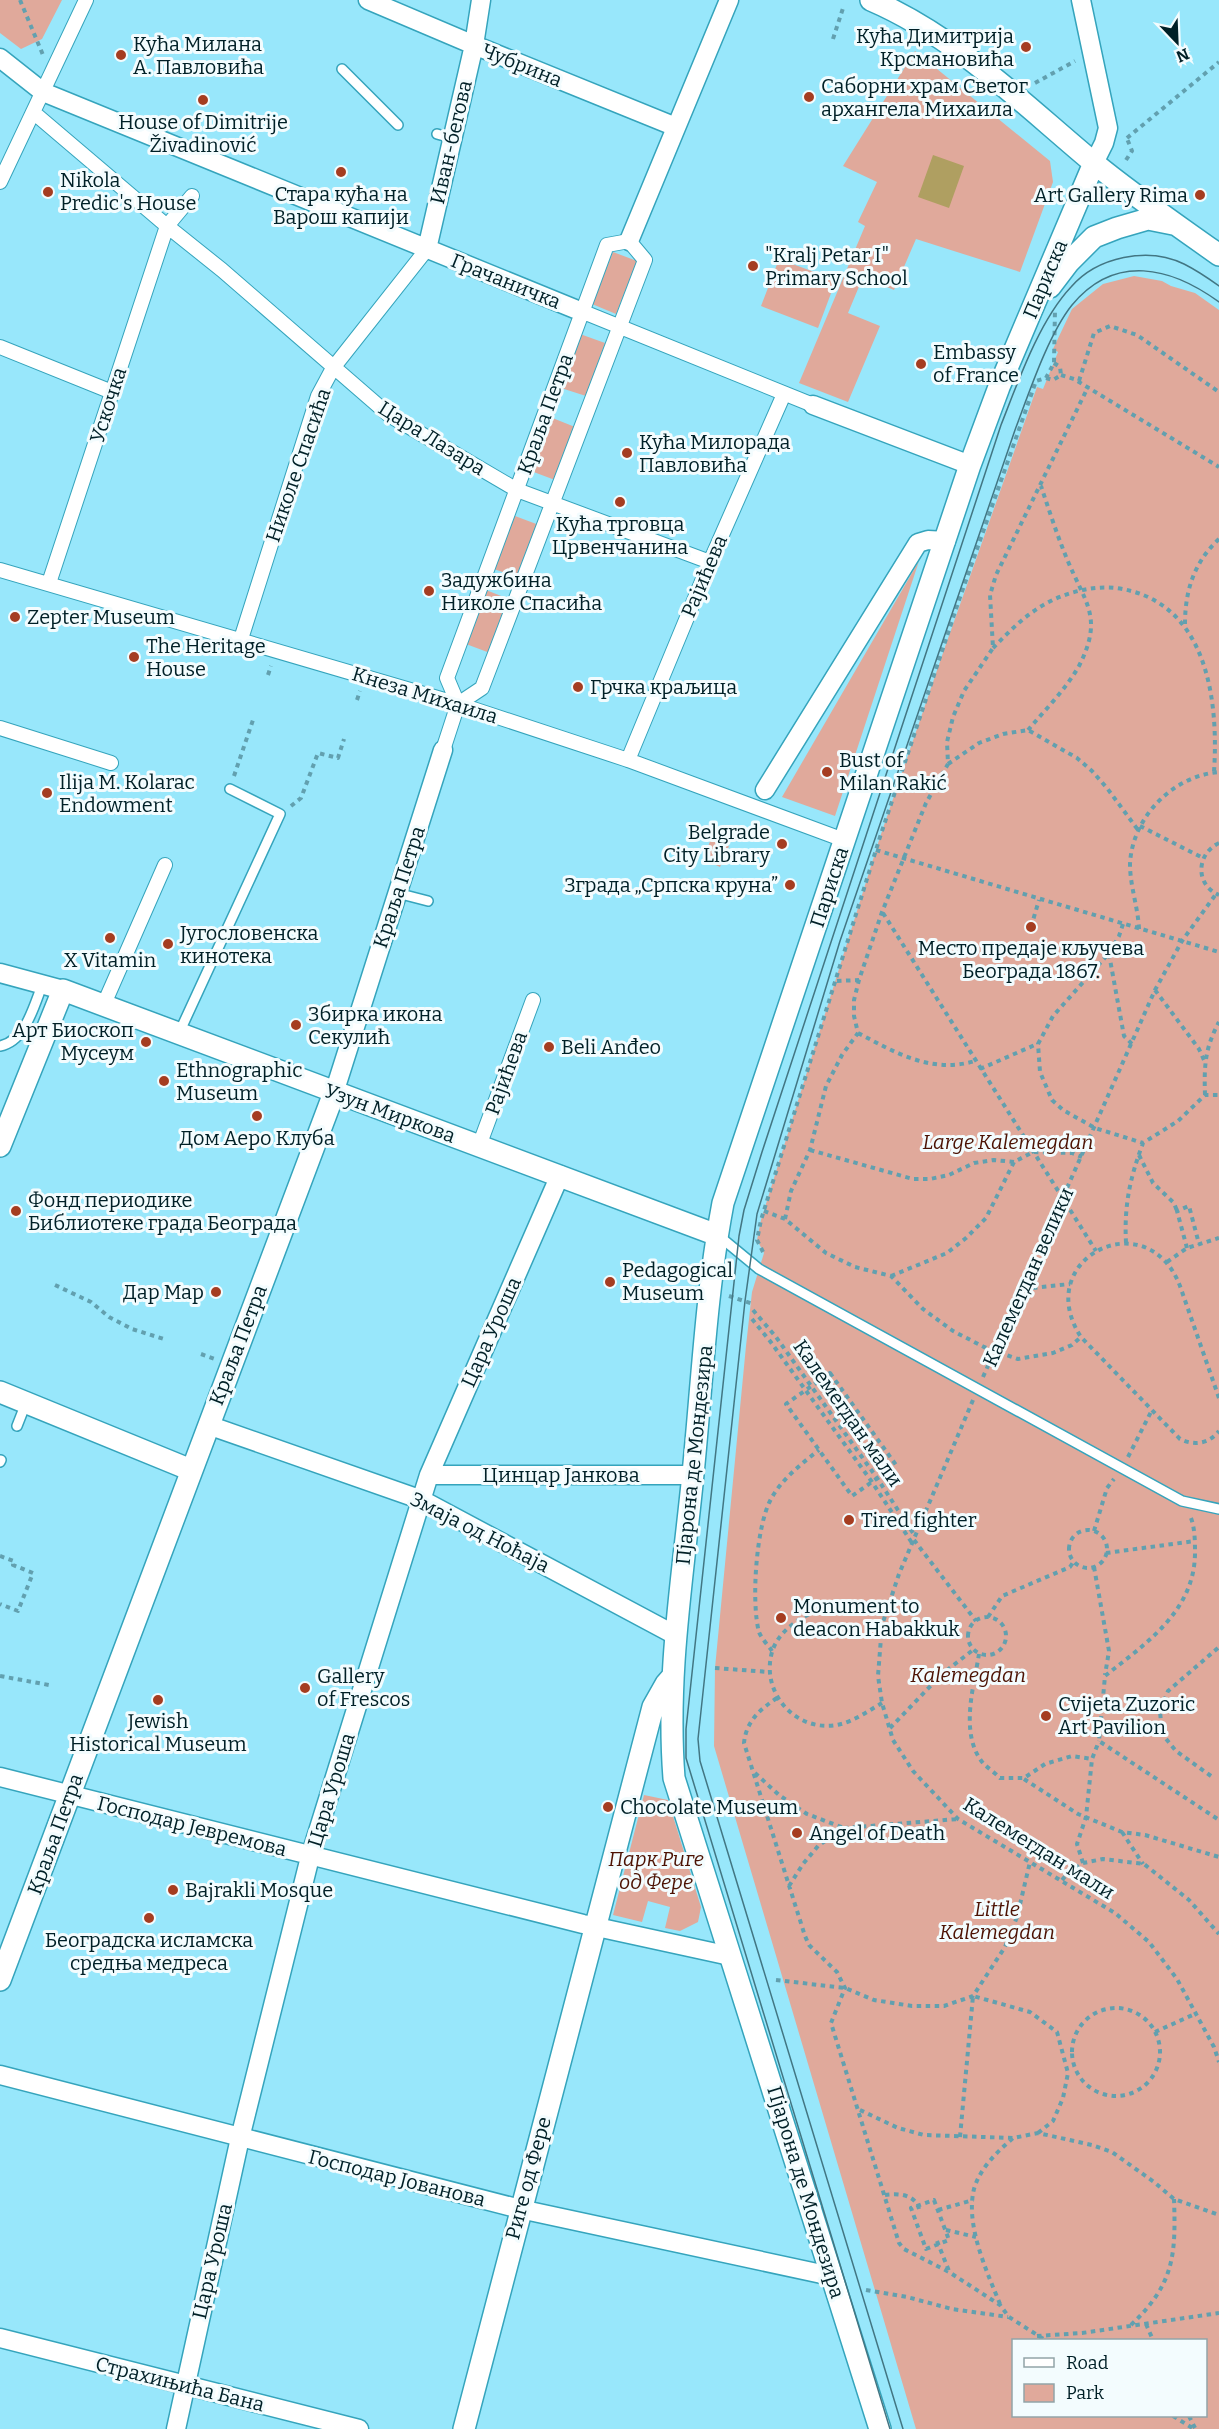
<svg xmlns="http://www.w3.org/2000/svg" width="1219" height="2429" viewBox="0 0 1219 2429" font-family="Bitter,serif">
  <rect width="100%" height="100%" fill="#98e7fb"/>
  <path fill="#e0a99b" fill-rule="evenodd" d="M0 0H62L42 39 21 49 0 33Z
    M915 51 1050 161 1053 182 1020 272 916 239 894 290 863 277 848 313 880 326 848 402 799 383 865 226 858 222 877 182 843 166Z
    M613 252 637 261 616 314 592 304Z
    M779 259 836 280 818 328 761 306Z
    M1134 276 1162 281 1171 286 1195 293 1219 310V2429H916L714 1746 715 1668 746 1346 752 1292 764 1253 757 1240 761 1220 880 837 945 647 1037 387 1043 389 1058 352 1053 349 1072 309 1103 284ZM1014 2340H1206V2416H1014Z
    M580 334 605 343 586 396 561 388Z
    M550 417 575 427 555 480 531 471Z
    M515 516 539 525 519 578 494 569Z
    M919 561 835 816 782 797Z
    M486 590 511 600 490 653 466 644Z
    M711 839 729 846 720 867 703 859Z
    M644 1795 668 1800 701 1907 698 1922 680 1931 665 1928 670 1907 648 1901 642 1922 613 1915Z"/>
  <path fill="#af9f61" d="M933 155 964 166 949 208 918 197Z"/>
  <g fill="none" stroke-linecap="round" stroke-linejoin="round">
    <defs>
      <path id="service" d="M342 69 398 125
        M437 134 455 139
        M397 893 428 901
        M179 1033 280 814 230 789
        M0 1046C26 1041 34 1005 43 983
        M719 1236 759 1269 1182 1501 1219 1509
        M17 1426 26 1403
        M0 1462 1 1460"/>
      <path id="pedestrian" d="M33 112 167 226 222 270 389 415 517 490 710 562
        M0 182 86 0
        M576 309 813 405
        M0 347 112 392
        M0 570 458 704 628 760 844 840
        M49 583 167 226 192 196
        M241 639 318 396 333 368 427 249
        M0 728 111 763
        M443 750 458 704 482 688 645 260 629 241 607 245 447 678 458 704
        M628 760 710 562 784 394
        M104 1004 165 865
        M479 1146 533 1000"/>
      <path id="minor" d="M368 0 474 45 676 127
        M1081 0 1108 128 1104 143 1094 163
        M0 58 43 92 575 309
        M629 241 729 0
        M427 249 474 45 481 0
        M813 405 970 465
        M765 790 918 543 928 540 946 541
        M0 973 63 990
        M334 1093 443 750
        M208 1425 422 1500 675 1635
        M429 1475H693
        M0 1777 583 1924 730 1956
        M0 2075 520 2209 831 2276
        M0 2338 359 2429
        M176 2429 240 2138 310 1857 429 1475 560 1175"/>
      <path id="tertiary" d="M871 0C957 37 1023 104 1094 163 1134 196 1177 225 1219 255
        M1050 287 1069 262 1094 237 1117 228 1148 219 1173 224
        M0 1146 63 990 717 1235
        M0 1392 191 1470
        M0 1980 334 1093
        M464 2429 653 1707 666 1684 673 1676
        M880 2429 674 1778C666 1676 683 1576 693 1474 702 1384 706 1293 723 1203L970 465 999 387 1094 163"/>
    </defs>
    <use href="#service" stroke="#35a4bc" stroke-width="12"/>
    <use href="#pedestrian" stroke="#35a4bc" stroke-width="16"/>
    <use href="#minor" stroke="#35a4bc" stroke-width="21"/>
    <use href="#tertiary" stroke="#35a4bc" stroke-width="24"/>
    <path stroke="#62a0af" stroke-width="4" stroke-dasharray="4.5 4.5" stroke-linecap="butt" d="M20 0 43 55
      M833 39 844 5
      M1035 83 1075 61
      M1127 138 1219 62
      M1126 160 1132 151 1126 136
      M1054 363 1060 367 1061 375
      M1061 375 1074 379 1219 467
      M1046 378 1053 380 1061 375
      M1079 381 1094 333 1110 326 1137 335 1219 392
      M1185 624C1185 591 1194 562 1219 539
      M993 648C1006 635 1019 621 1034 611 1056 595 1089 585 1116 588 1206 600 1219 697 1214 772
      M268 675 271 666
      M357 700 360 691
      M1028 730C1045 710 1066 689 1079 666 1104 617 1085 603 1067 559 1057 535 1049 510 1041 486
      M948 764 979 743 1003 734 1028 730 1077 758 1092 771 1107 788 1138 830
      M234 776 254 717
      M291 806 301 798 318 753 338 758 344 739
      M1140 826 1203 858
      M1219 843C1196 854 1195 885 1219 895
      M876 850 1219 952
      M883 913 1096 1251
      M1123 924 1119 936 1110 952 1053 1016 1038 1044 1040 1072 1052 1100 1063 1110 1095 1128 1143 1143
      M1031 927 1039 900
      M1139 929C1138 907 1130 886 1130 864 1132 818 1172 776 1219 772
      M1109 954 1124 1036 1132 1044
      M837 981 859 980
      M1155 990 1199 1049 1204 1060
      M858 1033C896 1053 932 1074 975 1061
      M980 1069 1037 1044
      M1205 1095C1204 1065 1205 1048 1219 1022
      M810 1150 913 1179H930L949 1175 974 1163 994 1160 1014 1162
      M1139 1155 1153 1183 1174 1203 1177 1211
      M764 1211 785 1219 826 1253 855 1267 891 1276 923 1309 953 1331 984 1347 1018 1359 1053 1353 1072 1345 1081 1337
      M785 1219 791 1191 810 1150 826 1086 842 1055 858 1033 854 1016V1000L859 980 882 912 926 803 948 764 947 742 953 717 964 691 993 648 990 595 996 575 1088 387
      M1126 1243C1124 1205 1130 1178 1143 1143L1178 1121 1205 1095H1219
      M1187 1248 1177 1211 1189 1206 1199 1244
      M763 1252 757 1240 761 1220 880 837 958 603 1036 381 1046 378 1054 363 1055 309
      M1167 1262 1187 1248 1219 1238
      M891 1276 947 1253 966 1238 986 1218 1014 1162 1033 1152 1072 1153 1082 1157
      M55 1285 91 1302 109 1317 132 1329 167 1340
      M1024 1289 1070 1284
      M729 1296 753 1304
      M753 1310 776 1337 877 1478 915 1536
      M752 1319 770 1341 872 1482 912 1543
      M201 1354 215 1359
      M830 1373 896 1465 852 1496 786 1404Z
      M983 1377 1155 990 1182 941 1216 894
      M1219 1398 1180 1286C1147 1200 1030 1259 1081 1337L1180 1439C1194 1446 1209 1444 1219 1431
      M973 1400 899 1574 882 1625 878 1676 882 1703 893 1740 913 1771 958 1819 1115 1913 1149 1942 1177 1979 1214 2047 1219 2062
      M1128 1457 1152 1410
      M1191 1518C1195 1529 1195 1542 1195 1554 1194 1612 1145 1644 1105 1676L1099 1741 1219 1820
      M1069 1549a19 19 0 1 1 38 0a19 19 0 1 1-38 0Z
      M1094 1531 1107 1488 1114 1479
      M914 1540 976 1621
      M1106 1553 1195 1541
      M0 1556 14 1561 13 1565 33 1573 18 1611 0 1604
      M1094 1567 1109 1651 1105 1675
      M968 1636a19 19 0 1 1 38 0a19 19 0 1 1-38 0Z
      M988 1617 1002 1596 1070 1567 1074 1561
      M772 1651C768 1645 761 1638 759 1632 751 1603 756 1526 771 1499 781 1480 802 1463 819 1450
      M979 1654C974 1686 959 1734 983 1763 988 1768 995 1773 1000 1778H1024L1045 1764 1072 1756 1092 1759 1099 1741
      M715 1668 769 1672
      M0 1676 49 1685
      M777 1698C759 1710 746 1722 744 1743L805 1936 809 1945 837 1972 845 1988 831 2023 899 2243 904 2249 949 2272 1000 2305 1009 2317 1045 2340
      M882 1703C870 1710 854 1721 841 1724 798 1735 760 1694 772 1652 780 1625 815 1608 841 1604 855 1601 873 1604 887 1606
      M890 1728 942 1674 973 1650
      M755 1773 779 1795 807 1814 844 1828
      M1211 1776 1176 1751 1162 1734 1160 1711 1168 1691 1219 1647
      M1024 1779 1078 1814 1122 1832 1145 1835 1219 1857
      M1122 1832 1143 1864
      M1083 1863 1077 1844 1086 1817 1092 1759
      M1062 1880 1068 1873 1083 1863 1103 1859 1144 1864 1189 1900 1219 1934
      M789 1886 803 1864 818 1846 844 1828 958 1819
      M776 1980 845 1988 874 2000 912 2006H944L973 1996 1005 1947 1017 1917 1030 1862
      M1072 2052a44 44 0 1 1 88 0a44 44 0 1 1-88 0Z
      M1155 2032 1197 2013
      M860 2110 898 2128 924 2135 1013 2138 1038 2133 1092 2145 1112 2152 1154 2182 1174 2199 1219 2215
      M960 2137 973 1996 1030 2012 1057 2032 1068 2073 1063 2098 1053 2121 1038 2133
      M885 2195C898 2193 915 2194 919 2209
      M934 2200 949 2240 926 2249 911 2208Z
      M938 2210 973 2200
      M946 2230 976 2237
      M937 2241 949 2271
      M866 2290 907 2297 952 2309 1008 2317
      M1000 2304C987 2272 965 2225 974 2189 980 2168 997 2152 1013 2138
      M1146 2324 1153 2340
      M1131 2325C1174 2284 1176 2256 1174 2199
      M1037 2336 1082 2333 1219 2313
      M1173 2416 1194 2429
      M1189 2416 1195 2428"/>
    <use href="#service" stroke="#fff" stroke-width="9"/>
    <use href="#pedestrian" stroke="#fff" stroke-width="14"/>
    <use href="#minor" stroke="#fff" stroke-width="18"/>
    <use href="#tertiary" stroke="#fff" stroke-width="21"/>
    <path stroke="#427683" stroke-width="1.5" d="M890 2429 686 1758V1729L739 1236 744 1210 762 1152 1001 425C1018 382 1039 321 1071 287 1097 257 1148 246 1184 264 1196 270 1208 278 1219 286
      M903 2429 700 1761 698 1739 745 1301 757 1214 840 941 1015 430C1029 393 1048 335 1072 305 1115 253 1171 267 1219 302"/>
  </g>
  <g fill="#a53d21" stroke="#f3fcfe" stroke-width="2">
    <circle cx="1026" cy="47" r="6"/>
    <circle cx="121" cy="55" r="6"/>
    <circle cx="809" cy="97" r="6"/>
    <circle cx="203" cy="100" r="6"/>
    <circle cx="341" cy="172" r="6"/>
    <circle cx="48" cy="192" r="6"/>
    <circle cx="1200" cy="195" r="6"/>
    <circle cx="753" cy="266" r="6"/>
    <circle cx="921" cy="364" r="6"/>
    <circle cx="627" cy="453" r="6"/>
    <circle cx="620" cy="502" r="6"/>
    <circle cx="429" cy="591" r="6"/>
    <circle cx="15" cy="617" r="6"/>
    <circle cx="134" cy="657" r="6"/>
    <circle cx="578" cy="687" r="6"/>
    <circle cx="827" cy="772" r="6"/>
    <circle cx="47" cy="793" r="6"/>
    <circle cx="782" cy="844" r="6"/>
    <circle cx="790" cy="885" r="6"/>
    <circle cx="1031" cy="927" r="6"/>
    <circle cx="110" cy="938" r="6"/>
    <circle cx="168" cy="944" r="6"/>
    <circle cx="296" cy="1025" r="6"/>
    <circle cx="146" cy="1042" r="6"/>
    <circle cx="549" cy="1047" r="6"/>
    <circle cx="164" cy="1081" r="6"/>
    <circle cx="257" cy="1116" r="6"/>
    <circle cx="16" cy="1211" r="6"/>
    <circle cx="610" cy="1282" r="6"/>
    <circle cx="216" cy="1292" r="6"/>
    <circle cx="849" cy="1520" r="6"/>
    <circle cx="781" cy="1618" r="6"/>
    <circle cx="305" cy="1688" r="6"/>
    <circle cx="158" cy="1700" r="6"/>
    <circle cx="1046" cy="1716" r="6"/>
    <circle cx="608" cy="1807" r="6"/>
    <circle cx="797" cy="1833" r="6"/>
    <circle cx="173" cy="1890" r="6"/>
    <circle cx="149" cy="1918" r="6"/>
  </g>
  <g text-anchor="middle" stroke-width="6" stroke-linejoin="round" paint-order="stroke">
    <g font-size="20" fill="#002027" stroke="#f3fcfe" text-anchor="start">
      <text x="1014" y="43" text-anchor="end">Кућа Димитрија<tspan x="1014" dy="23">Крсмановића</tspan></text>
      <text x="133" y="51">Кућа Милана<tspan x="133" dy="23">А. Павловића</tspan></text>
      <text x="821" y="93">Саборни храм Светог<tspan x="821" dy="23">архангела Михаила</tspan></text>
      <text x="203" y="129" text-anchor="middle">House of Dimitrije<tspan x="203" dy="23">Živadinović</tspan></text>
      <text x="60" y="187">Nikola<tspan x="60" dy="23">Predic's House</tspan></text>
      <text x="341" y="201" text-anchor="middle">Стара кућа на<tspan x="341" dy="23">Варош капији</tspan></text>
      <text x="1188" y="202" text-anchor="end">Art Gallery Rima</text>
      <text x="765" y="262">"Kralj Petar I"<tspan x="765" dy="23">Primary School</tspan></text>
      <text x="933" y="359">Embassy<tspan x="933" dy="23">of France</tspan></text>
      <text x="639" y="449">Кућа Милорада<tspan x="639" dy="23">Павловића</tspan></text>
      <text x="620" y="531" text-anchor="middle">Кућа трговца<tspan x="620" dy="23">Црвенчанина</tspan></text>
      <text x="441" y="587">Задужбина<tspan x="441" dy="23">Николе Спасића</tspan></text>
      <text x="27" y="624">Zepter Museum</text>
      <text x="146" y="653">The Heritage<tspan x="146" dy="23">House</tspan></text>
      <text x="590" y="694">Грчка краљица</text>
      <text x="839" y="767">Bust of<tspan x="839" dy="23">Milan Rakić</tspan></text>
      <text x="59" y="789">Ilija M. Kolarac<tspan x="59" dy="23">Endowment</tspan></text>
      <text x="770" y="839" text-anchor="end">Belgrade<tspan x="770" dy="23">City Library</tspan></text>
      <text x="778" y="892" text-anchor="end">Зграда „Српска круна”</text>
      <text x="180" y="940">Југословенска<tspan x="180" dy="23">кинотека</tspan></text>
      <text x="1031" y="955" text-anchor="middle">Место предаје кључева<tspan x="1031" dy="23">Београда 1867.</tspan></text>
      <text x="110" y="967" text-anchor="middle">X Vitamin</text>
      <text x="308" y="1021">Збирка икона<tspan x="308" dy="23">Секулић</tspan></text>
      <text x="134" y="1037" text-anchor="end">Арт Биоскоп<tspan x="134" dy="23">Мусеум</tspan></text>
      <text x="561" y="1054">Beli Anđeo</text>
      <text x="176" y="1077">Ethnographic<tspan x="176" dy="23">Museum</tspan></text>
      <text x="257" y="1145" text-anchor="middle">Дом Аеро Клуба</text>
      <text x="28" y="1207">Фонд периодике<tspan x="28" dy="23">Библиотеке града Београда</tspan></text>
      <text x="622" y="1277">Pedagogical<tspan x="622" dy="23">Museum</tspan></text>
      <text x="204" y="1299" text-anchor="end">Дар Мар</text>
      <text x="861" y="1527">Tired fighter</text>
      <text x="793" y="1613">Monument to<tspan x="793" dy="23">deacon Habakkuk</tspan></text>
      <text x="317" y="1683">Gallery<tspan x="317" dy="23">of Frescos</tspan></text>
      <text x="1058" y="1711">Cvijeta Zuzoric<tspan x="1058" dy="23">Art Pavilion</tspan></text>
      <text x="158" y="1728" text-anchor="middle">Jewish<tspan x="158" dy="23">Historical Museum</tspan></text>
      <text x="620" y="1814">Chocolate Museum</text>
      <text x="809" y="1840">Angel of Death</text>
      <text x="185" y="1897">Bajrakli Mosque</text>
      <text x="149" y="1947" text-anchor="middle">Београдска исламска<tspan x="149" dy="23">средња медреса</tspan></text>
    </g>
    <g font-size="20" fill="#002027" stroke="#f3fcfe">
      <text transform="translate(522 65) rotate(22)" y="7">Чубрина</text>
      <text transform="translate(451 142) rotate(-77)" y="7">Иван-бегова</text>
      <text transform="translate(1045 279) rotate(-67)" y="7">Париска</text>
      <text transform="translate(506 281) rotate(22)" y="7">Грачаничка</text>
      <text transform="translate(108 405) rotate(-72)" y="7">Ускочка</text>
      <text transform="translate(545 414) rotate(-70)" y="7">Краља Петра</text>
      <text transform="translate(432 438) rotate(32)" y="7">Цара Лазара</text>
      <text transform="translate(298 465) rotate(-71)" y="7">Николе Спасића</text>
      <text transform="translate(704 576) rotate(-67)" y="7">Рајићева</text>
      <text transform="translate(425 695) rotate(17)" y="7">Кнеза Михаила</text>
      <text transform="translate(399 887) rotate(-72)" y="7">Краља Петра</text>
      <text transform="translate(829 887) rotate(-72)" y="7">Париска</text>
      <text transform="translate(506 1073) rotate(-70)" y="7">Рајићева</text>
      <text transform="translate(390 1113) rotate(20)" y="7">Узун Миркова</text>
      <text transform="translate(1028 1277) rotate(-66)" y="7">Калемегдан велики</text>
      <text transform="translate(491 1332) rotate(-66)" y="7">Цара Уроша</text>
      <text transform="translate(238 1345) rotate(-69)" y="7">Краља Петра</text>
      <text transform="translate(848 1413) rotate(55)" y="7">Калемегдан мали</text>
      <text transform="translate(694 1455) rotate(-84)" y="7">Пјарона де Мондезира</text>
      <text x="561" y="1482">Цинцар Јанкова</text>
      <text transform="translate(480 1532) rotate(27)" y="7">Змаја од Ноћаја</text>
      <text transform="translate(331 1790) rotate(-73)" y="7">Цара Уроша</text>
      <text transform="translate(192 1826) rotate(14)" y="7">Господар Јевремова</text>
      <text transform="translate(55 1834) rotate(-70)" y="7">Краља Петра</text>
      <text transform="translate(1039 1848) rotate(32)" y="7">Калемегдан мали</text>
      <text transform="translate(397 2178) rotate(14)" y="7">Господар Јованова</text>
      <text transform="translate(528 2178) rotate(-75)" y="7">Риге од Фере</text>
      <text transform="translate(806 2192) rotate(73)" y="7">Пјарона де Мондезира</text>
      <text transform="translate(212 2261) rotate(-77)" y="7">Цара Уроша</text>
      <text transform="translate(180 2384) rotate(14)" y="7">Страхињића Бана</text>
    </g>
    <g font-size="20" font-style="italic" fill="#4c1203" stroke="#f3fcfe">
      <text x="1008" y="1149">Large Kalemegdan</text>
      <text x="968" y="1682">Kalemegdan</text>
      <text x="656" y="1866">Парк Риге<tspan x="656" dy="23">од Фере</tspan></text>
      <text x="997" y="1916">Little<tspan x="997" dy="23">Kalemegdan</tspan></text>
    </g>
  </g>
  <rect x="1012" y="2339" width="195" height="78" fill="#f3fcfe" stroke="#92a4a8" stroke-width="1.5"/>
  <rect x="1024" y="2358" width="30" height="9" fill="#ffffff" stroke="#92a4a8" stroke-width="1.5"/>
  <text x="1066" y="2369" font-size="18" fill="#002027">Road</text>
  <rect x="1024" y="2384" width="30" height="18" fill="#e0a99b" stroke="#92a4a8" stroke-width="1.5"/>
  <text x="1066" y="2399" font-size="18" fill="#002027">Park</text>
  <g transform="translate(1177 42) rotate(157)" stroke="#f3fcfe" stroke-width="4.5" paint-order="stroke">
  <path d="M0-4.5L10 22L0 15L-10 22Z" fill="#002027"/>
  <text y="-9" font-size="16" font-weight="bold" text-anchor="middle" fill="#002027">N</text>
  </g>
</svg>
